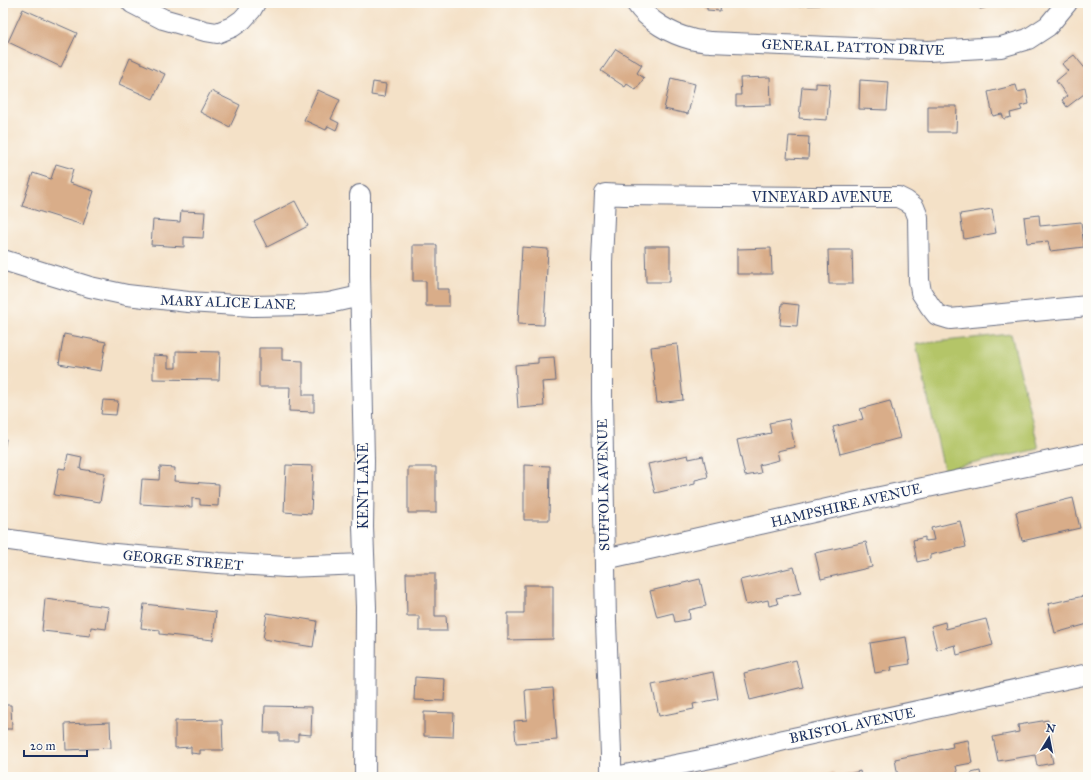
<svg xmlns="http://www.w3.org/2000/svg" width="1091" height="780" viewBox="0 0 1091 780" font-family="'IM FELL Great Primer',serif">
  <rect width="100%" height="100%" fill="#fdfcf7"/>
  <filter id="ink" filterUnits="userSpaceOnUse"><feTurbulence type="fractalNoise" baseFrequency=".025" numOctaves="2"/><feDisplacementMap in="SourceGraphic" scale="8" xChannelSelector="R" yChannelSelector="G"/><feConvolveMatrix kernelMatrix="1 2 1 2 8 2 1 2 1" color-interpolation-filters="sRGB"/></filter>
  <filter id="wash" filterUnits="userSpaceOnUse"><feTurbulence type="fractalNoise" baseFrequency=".012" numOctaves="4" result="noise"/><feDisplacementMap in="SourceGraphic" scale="16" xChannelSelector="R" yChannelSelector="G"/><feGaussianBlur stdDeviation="0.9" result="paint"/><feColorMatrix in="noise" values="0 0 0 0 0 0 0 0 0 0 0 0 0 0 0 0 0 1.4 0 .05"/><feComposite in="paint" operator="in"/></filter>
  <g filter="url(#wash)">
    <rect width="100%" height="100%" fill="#f4e1c7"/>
    <path fill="#b4c568" stroke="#687a63" d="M1011 334 1039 449 944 470 916 344Z"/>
    <g id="blocks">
      <path fill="#d9ad89" d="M707 3H721L720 11 707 10Z
        M793 3H819V5L794 6Z
        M866 3H895V4L866 5Z
        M978 3H995L996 5 980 9Z
        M23 9 77 33 61 67 8 42Z
        M616 49 642 65 637 73 644 78 636 90 627 84 625 87 601 71Z
        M1074 55 1088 72V91L1067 107 1062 100 1067 96 1056 81 1068 71 1062 64Z
        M130 58 165 74 153 99 119 84Z
        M770 77 771 105 736 106V95H741L740 78Z
        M671 78 695 84 688 114 664 109Z
        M860 80 889 82 887 110 859 109Z
        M373 82 386 84 384 97 371 95Z
        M816 83 830 84 827 120 799 118 802 87 816 88Z
        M1016 85 1018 92 1026 90 1029 104 1020 106 1022 110 1010 113 1011 117 1004 119 1002 114 993 116 988 92Z
        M318 90 340 100 331 119 339 123 336 130 328 126 326 130 304 120Z
        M211 91 240 105 230 127 200 112Z
        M928 106H957L956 132H928Z
        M789 136 809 137 808 159 787 158Z
        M56 164 73 169 69 183 94 191 83 225 22 206 33 173 51 179Z
        M295 201 308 226 267 247 254 222Z
        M992 209 996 233 964 239 960 214Z
        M181 211 205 212 203 238 184 237V247L151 245 153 220 180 222Z
        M1039 215 1040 226 1081 222 1084 247 1050 251 1048 241 1027 243 1024 217Z
        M413 245H437V289H449V306H426V281H413Z
        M645 246H670V282H646Z
        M522 247 548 249 544 325 518 324Z
        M771 248 772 274H737V249Z
        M828 250H852L853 284H829Z
        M782 303 799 305 797 326 780 325Z
        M64 334 106 342 101 371 59 364Z
        M677 344 683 400 657 403 651 347Z
        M259 348H282V360L303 361V395H314V412L289 411 290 387H259Z
        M176 351 220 352 219 380 153 379V355L168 356V368H176Z
        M554 357 556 381 542 382 544 406 518 408 515 365 538 363V358Z
        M103 400 118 401 116 415 101 414Z
        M890 401 900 438 840 454 833 427 863 419 860 409Z
        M789 419 795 447 777 451 779 460 759 465 761 473 745 476 737 440 771 433 769 423Z
        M3 438 6 439 4 449 3 448Z
        M68 454 82 457 80 469 105 473 100 502 54 495 59 468 65 469Z
        M688 455 689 459 703 456 708 477 695 480V484L655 493 648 464Z
        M286 465 313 466 311 514 284 512Z
        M524 465 550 466 549 520H524Z
        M160 467 175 468 174 481 219 484 218 506 200 505V499L192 498V507L140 504 142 479 159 480Z
        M408 467H436V513H408Z
        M1073 498 1080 528 1022 541 1016 512Z
        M960 521 966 547 930 555V559L917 562 913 540 925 537V541L934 540 931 528Z
        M866 542 872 567 821 579 815 553Z
        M794 567 801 593 776 598 778 604 769 606 768 600 746 605 740 580Z
        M406 573H435V616H446L447 631H419V616H407Z
        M700 579 706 606 689 610 690 619 675 622 673 613 657 617 650 591Z
        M524 585H553V639L508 640V613H524Z
        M1088 595V624L1055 633 1048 604Z
        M45 599 109 607 106 629 91 627 90 636 42 631Z
        M144 604 216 612 213 640 160 634V630L141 628Z
        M267 613 317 621 313 647 263 639Z
        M986 619 993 645 957 655 955 645 937 650 931 626 945 622 946 629Z
        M906 637 910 664 891 667 892 670 875 673 870 643Z
        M796 660 803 687 750 700 744 673Z
        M713 672 718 699 693 704 694 709 659 716 652 685Z
        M415 677 445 679 444 701 414 700Z
        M553 688 557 740 516 743 514 721 527 720 525 690Z
        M3 705H11L12 729H3Z
        M265 706 312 707 311 735 298 734V741H279V733H264Z
        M424 712 454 713 453 737 424 736Z
        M222 720 223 750H200V754L191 753V747L175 748V721Z
        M1048 720 1054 752 1051 753 1053 763 1037 766 1035 755 998 761 993 737 1019 732 1018 725Z
        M110 722 111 748 66 750 65 724Z
        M968 740 972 763 956 766 958 775 948 777H898L895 759 953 747 952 743Z
        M860 771 861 777H839Z
        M980 771 981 777H972L971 773Z
        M834 772 835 777H819Z"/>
    </g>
  </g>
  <g filter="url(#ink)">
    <use href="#blocks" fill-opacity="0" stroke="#676d83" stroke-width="1"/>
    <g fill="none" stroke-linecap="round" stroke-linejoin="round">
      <defs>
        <path id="minor" d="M132 3 163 19 205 31 217 33 232 27 242 20 251 10 255 3
          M636 3C648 21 671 34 691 39 697 41 704 41 710 42L928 51 1001 47 1028 39 1048 26 1067 3
          M360 195V275L364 460 363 527 366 607 365 777
          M3 260 90 287 127 295 188 302 253 306 305 305 329 303 360 296
          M3 539 103 553 219 563 286 567 364 564
          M605 559 871 499 1088 453
          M611 777V754L606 622 602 399V262L605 194 624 195 814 197H898L906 201 914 207 918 217 919 280 921 292 930 306 937 315 950 319 1088 306
          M615 777 721 756 784 740 1088 674"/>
      </defs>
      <use href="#minor" stroke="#676d83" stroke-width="22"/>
      <use href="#minor" stroke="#fff" stroke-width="20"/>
    </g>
  </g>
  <g text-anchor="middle" stroke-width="3" stroke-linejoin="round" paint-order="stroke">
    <g font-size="14" fill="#1b2f5e" stroke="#fdfcf7">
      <text transform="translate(853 47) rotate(2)" y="5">GENERAL PATTON DRIVE</text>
      <text x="822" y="202">VINEYARD AVENUE</text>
      <text transform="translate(228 302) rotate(2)" y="5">MARY ALICE LANE</text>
      <text transform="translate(603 485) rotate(-91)" y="5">SUFFOLK AVENUE</text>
      <text transform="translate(363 486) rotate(-90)" y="5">KENT LANE</text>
      <text transform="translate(846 505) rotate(-13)" y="5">HAMPSHIRE AVENUE</text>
      <text transform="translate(183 560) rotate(5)" y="5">GEORGE STREET</text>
      <text transform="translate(852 725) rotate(-12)" y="5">BRISTOL AVENUE</text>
    </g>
  </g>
  <rect width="1091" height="780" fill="none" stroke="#fdfcf7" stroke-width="16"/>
  <g transform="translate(1049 738) rotate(10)" stroke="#fdfcf7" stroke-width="3" paint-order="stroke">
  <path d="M0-3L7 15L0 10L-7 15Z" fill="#1b2f5e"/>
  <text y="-6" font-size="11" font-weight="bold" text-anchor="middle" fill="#1b2f5e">N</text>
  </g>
  <path d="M24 750v6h63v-6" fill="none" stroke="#1b2f5e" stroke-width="2"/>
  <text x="30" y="750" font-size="12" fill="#1b2f5e" stroke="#fdfcf7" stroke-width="3" paint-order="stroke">20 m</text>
</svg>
